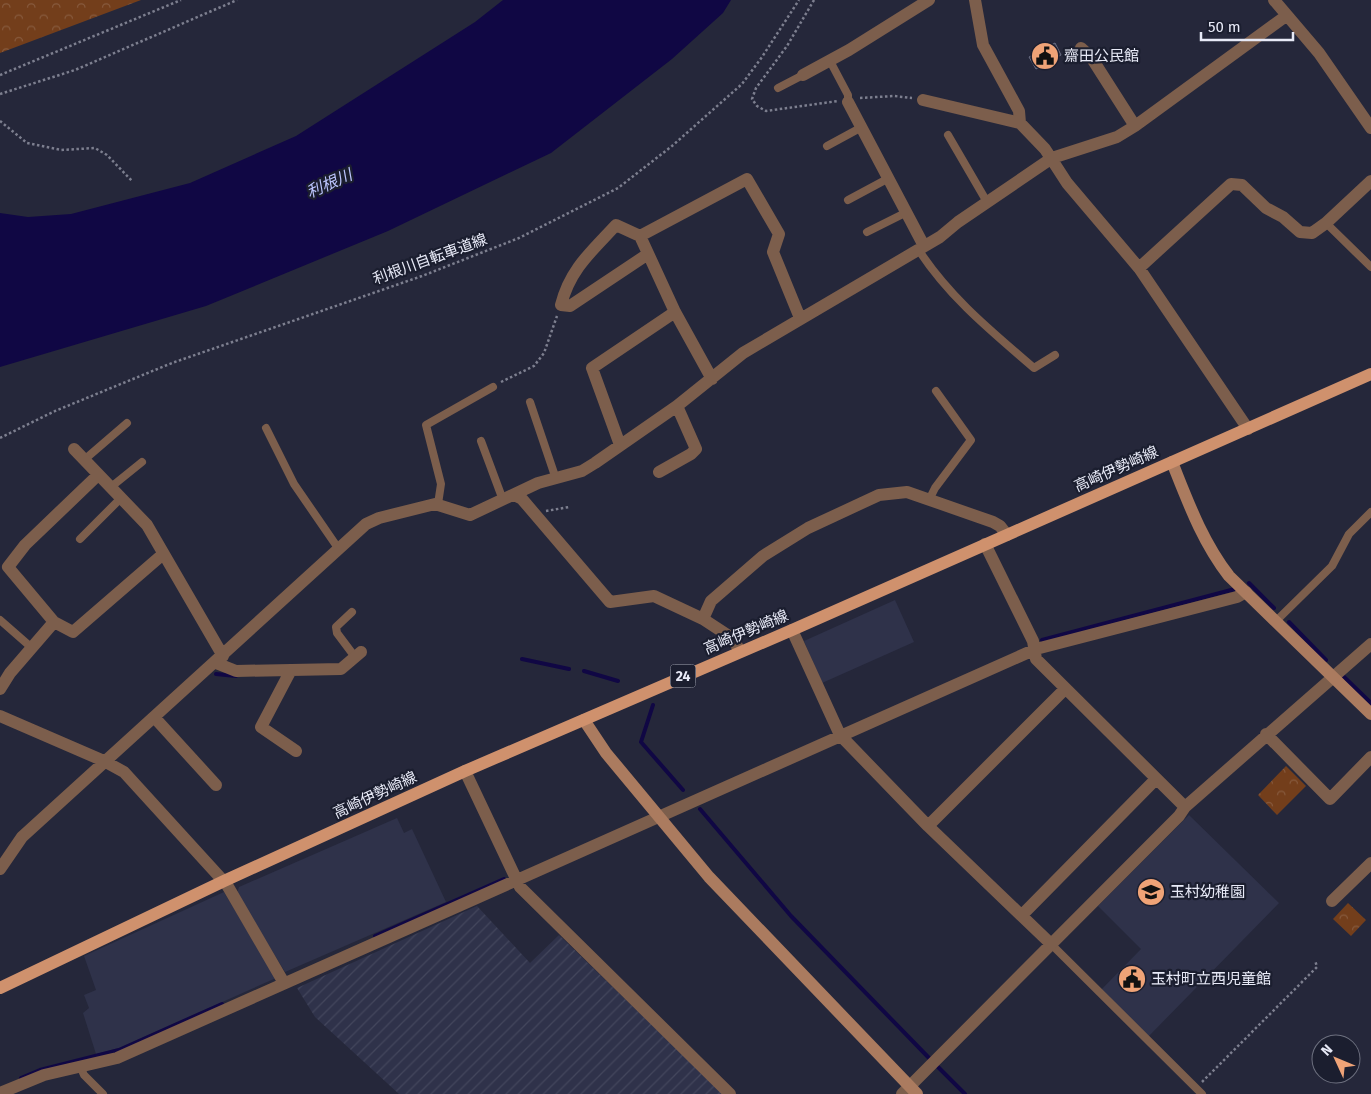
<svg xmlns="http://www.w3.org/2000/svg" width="1371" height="1094" viewBox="0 0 1371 1094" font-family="'Fira Sans','Noto Sans JP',sans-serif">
  <defs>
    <pattern id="industrial-furrows" width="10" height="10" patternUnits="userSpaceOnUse" patternTransform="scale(1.25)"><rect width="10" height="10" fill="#2f324a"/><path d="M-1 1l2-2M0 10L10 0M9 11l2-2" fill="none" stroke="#43465c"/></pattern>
    <pattern id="park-crowns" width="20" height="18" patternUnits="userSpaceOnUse" patternTransform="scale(1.25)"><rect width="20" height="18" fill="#733e1b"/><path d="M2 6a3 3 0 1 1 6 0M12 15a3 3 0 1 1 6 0" fill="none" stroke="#875a3d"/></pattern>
  </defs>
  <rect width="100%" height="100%" fill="#25273a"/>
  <path fill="#2f324a" d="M895 600 914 642 822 683 804 641Z
    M1189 815 1279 903 1148 1037 1101 990 1141 949 1098 906Z
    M397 818 404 833 412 829 446 902 285 972 237 893 239 887Z
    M224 892 276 978 119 1048 96 1054 83 1013 89 1008 84 995 96 990 84 956Z"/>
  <path fill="url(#industrial-furrows)" d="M477 906 530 963 559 935 723 1094H399L315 1017 297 988Z"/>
  <path fill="url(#park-crowns)" d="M0 0H141L0 53Z
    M1286 766 1306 786 1277 815 1258 795Z
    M1348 903 1366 920 1351 936 1333 919Z"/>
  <path fill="#100744" d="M503 0H731L723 13 672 59 551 153 388 231 206 306 0 367V213L28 217 71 214 190 183 296 136 475 22Z"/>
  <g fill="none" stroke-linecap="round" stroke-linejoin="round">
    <path stroke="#100744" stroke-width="4" d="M1249 583 1274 608
      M1289 622 1326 660
      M1042 640 1235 589
      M522 659 569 669
      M584 671 618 681
      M216 674 236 676
      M1343 676 1371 703
      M653 705 641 742 683 790
      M700 809 791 916 930 1059
      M375 936 504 879
      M938 1067 965 1094
      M21 1078 40 1070 119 1050 222 1004"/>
  </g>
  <path fill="#3d4054" stroke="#6a6e84" d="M1055 43 1061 55 1036 69 1029 57Z"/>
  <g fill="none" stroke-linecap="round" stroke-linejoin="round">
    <path stroke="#7d7f8f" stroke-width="2.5" stroke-dasharray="2.5 2.5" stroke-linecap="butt" d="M814 0 787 46 756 88 752 99 757 106 766 111 838 101
      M0 75 181 0
      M0 94 75 70 237 0
      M860 98 894 96 912 98
      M0 121 27 143 61 150 95 148 107 155 132 181
      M501 382 534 366 544 353 557 316
      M0 438 55 411 172 363 422 276 519 238 618 188 672 146 742 84 762 57 799 0
      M546 511 569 507
      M1202 1082 1317 967 1315 960"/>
    <path stroke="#7c5e4c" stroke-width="8" d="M830 61 848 95V102
      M778 88 803 75
      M948 135 987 202
      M827 146 862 127
      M848 200 889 178
      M1326 223 1371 267
      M867 232 907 212
      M918 249C949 297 991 331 1034 368L1055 355
      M530 402 556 479
      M266 428 294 484 338 548
      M481 441 503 500
      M84 460 127 423
      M111 487 142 462
      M929 500 935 488 971 440 936 391
      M438 504 441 484 426 425 493 387
      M80 539 121 498
      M352 612 336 627 337 633 355 657
      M0 620 32 648
      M1275 622 1332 566 1349 534 1371 512
      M1051 944 1202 1094
      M80 1066 84 1075 103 1094"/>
    <path stroke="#7c5e4c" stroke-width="12" d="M975 0 983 45 1019 111 1020 123 1045 149 1067 183 1139 268 1248 429
      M1274 0 1319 53 1371 128
      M1081 48 1091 57 1135 126
      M803 75 849 50 929 0
      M923 100 1020 123
      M848 102 924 246
      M640 236 616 225C592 251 570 269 561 305L570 306 648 254
      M1139 268 1231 184 1242 185 1266 208 1283 217 1300 232 1312 233 1326 223 1371 181
      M712 379 675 312 640 236 747 179 779 234 773 252 800 318
      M620 445 592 368 675 312
      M74 449 147 525 223 656
      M659 472 691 454 696 449 677 406
      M98 475 25 545 8 567 54 622 73 632 162 555
      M514 495 522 499 610 602 654 596 703 619 732 638 740 651
      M985 544 1033 641 1036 659 1185 807
      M703 619 711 601 763 556 808 528 879 495 907 492 993 522 1000 526 1007 535
      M792 630 840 735 928 826 1051 944
      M216 663 236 671 341 669 361 652
      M291 670 261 727 296 751
      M0 689 10 673 54 622
      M0 716 104 761 124 772 227 885 284 983
      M154 717 216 785
      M1266 734 1330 799 1371 757
      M465 771 520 887 730 1094
      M928 826 1065 689
      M0 869 22 837 366 524 379 518 435 504 470 515 538 483 582 471 595 463 677 406 743 353 940 237 958 222 1052 158 1117 137 1135 126 1286 16
      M1332 901 1371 863
      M1022 915 1156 779
      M0 1093 44 1075 117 1058 1036 649 1237 597 1246 592
      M902 1094 1179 816 1185 807 1371 644"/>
    <path stroke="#ab7b5f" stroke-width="12" d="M1172 462C1188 502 1202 541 1229 576L1371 714
      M584 720 606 753 709 877 917 1094"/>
    <path stroke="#cf916d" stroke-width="12" d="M0 988 224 881 465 771 792 630 1371 374"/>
  </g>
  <defs>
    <symbol id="civic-disc" viewBox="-11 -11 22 22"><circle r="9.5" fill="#efa377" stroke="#1b1e2f"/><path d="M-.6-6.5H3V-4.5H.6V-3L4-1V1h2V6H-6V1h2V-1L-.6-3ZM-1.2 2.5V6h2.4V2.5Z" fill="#111"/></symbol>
    <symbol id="school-disc" viewBox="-11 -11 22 22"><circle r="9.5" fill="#efa377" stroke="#1b1e2f"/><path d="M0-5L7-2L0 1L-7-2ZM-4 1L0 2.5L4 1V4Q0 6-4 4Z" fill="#111"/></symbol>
  </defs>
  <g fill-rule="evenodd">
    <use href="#civic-disc" x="1029" y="40" width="32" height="32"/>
    <use href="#school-disc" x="1135" y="876" width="32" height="32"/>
    <use href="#civic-disc" x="1116" y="963" width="32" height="32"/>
  </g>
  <g text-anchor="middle" stroke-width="4.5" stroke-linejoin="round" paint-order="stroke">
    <rect fill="#1b1e2f" stroke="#aaadbb" stroke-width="1" x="670.5" y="664.5" width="25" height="23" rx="4"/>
    <g font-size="14" font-weight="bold" fill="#e8eaf7">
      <text x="683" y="681">24</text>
    </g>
    <g font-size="15" fill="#e8eaf7" stroke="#1b1e2f" text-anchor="start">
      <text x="1064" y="61">齋田公民館</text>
      <text x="1170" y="897">玉村幼稚園</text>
      <text x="1151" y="984">玉村町立西児童館</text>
    </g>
    <g font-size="15" fill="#e8eaf7" stroke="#1b1e2f">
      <text transform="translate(430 259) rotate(-20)" y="5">利根川自転車道線</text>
      <text transform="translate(1116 469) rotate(-24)" y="5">高崎伊勢崎線</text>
      <text transform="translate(746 632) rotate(-23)" y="5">高崎伊勢崎線</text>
      <text transform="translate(375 795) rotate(-25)" y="5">高崎伊勢崎線</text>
    </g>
    <g font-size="16" font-style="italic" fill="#bbc4fd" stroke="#1b1e2f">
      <text transform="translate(329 183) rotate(-24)" y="6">利根川</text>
    </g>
  </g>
  <g transform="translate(1336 1059) rotate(314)"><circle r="24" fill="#1b1e2f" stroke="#6d707f"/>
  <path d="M0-4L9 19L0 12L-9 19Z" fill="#efa377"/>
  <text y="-8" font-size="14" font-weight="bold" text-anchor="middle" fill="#e8eaf7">N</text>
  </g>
  <path d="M1201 32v8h92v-8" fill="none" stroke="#e8eaf7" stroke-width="2.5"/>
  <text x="1208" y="32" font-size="15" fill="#e8eaf7" stroke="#1b1e2f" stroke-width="4" paint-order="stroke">50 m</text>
</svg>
